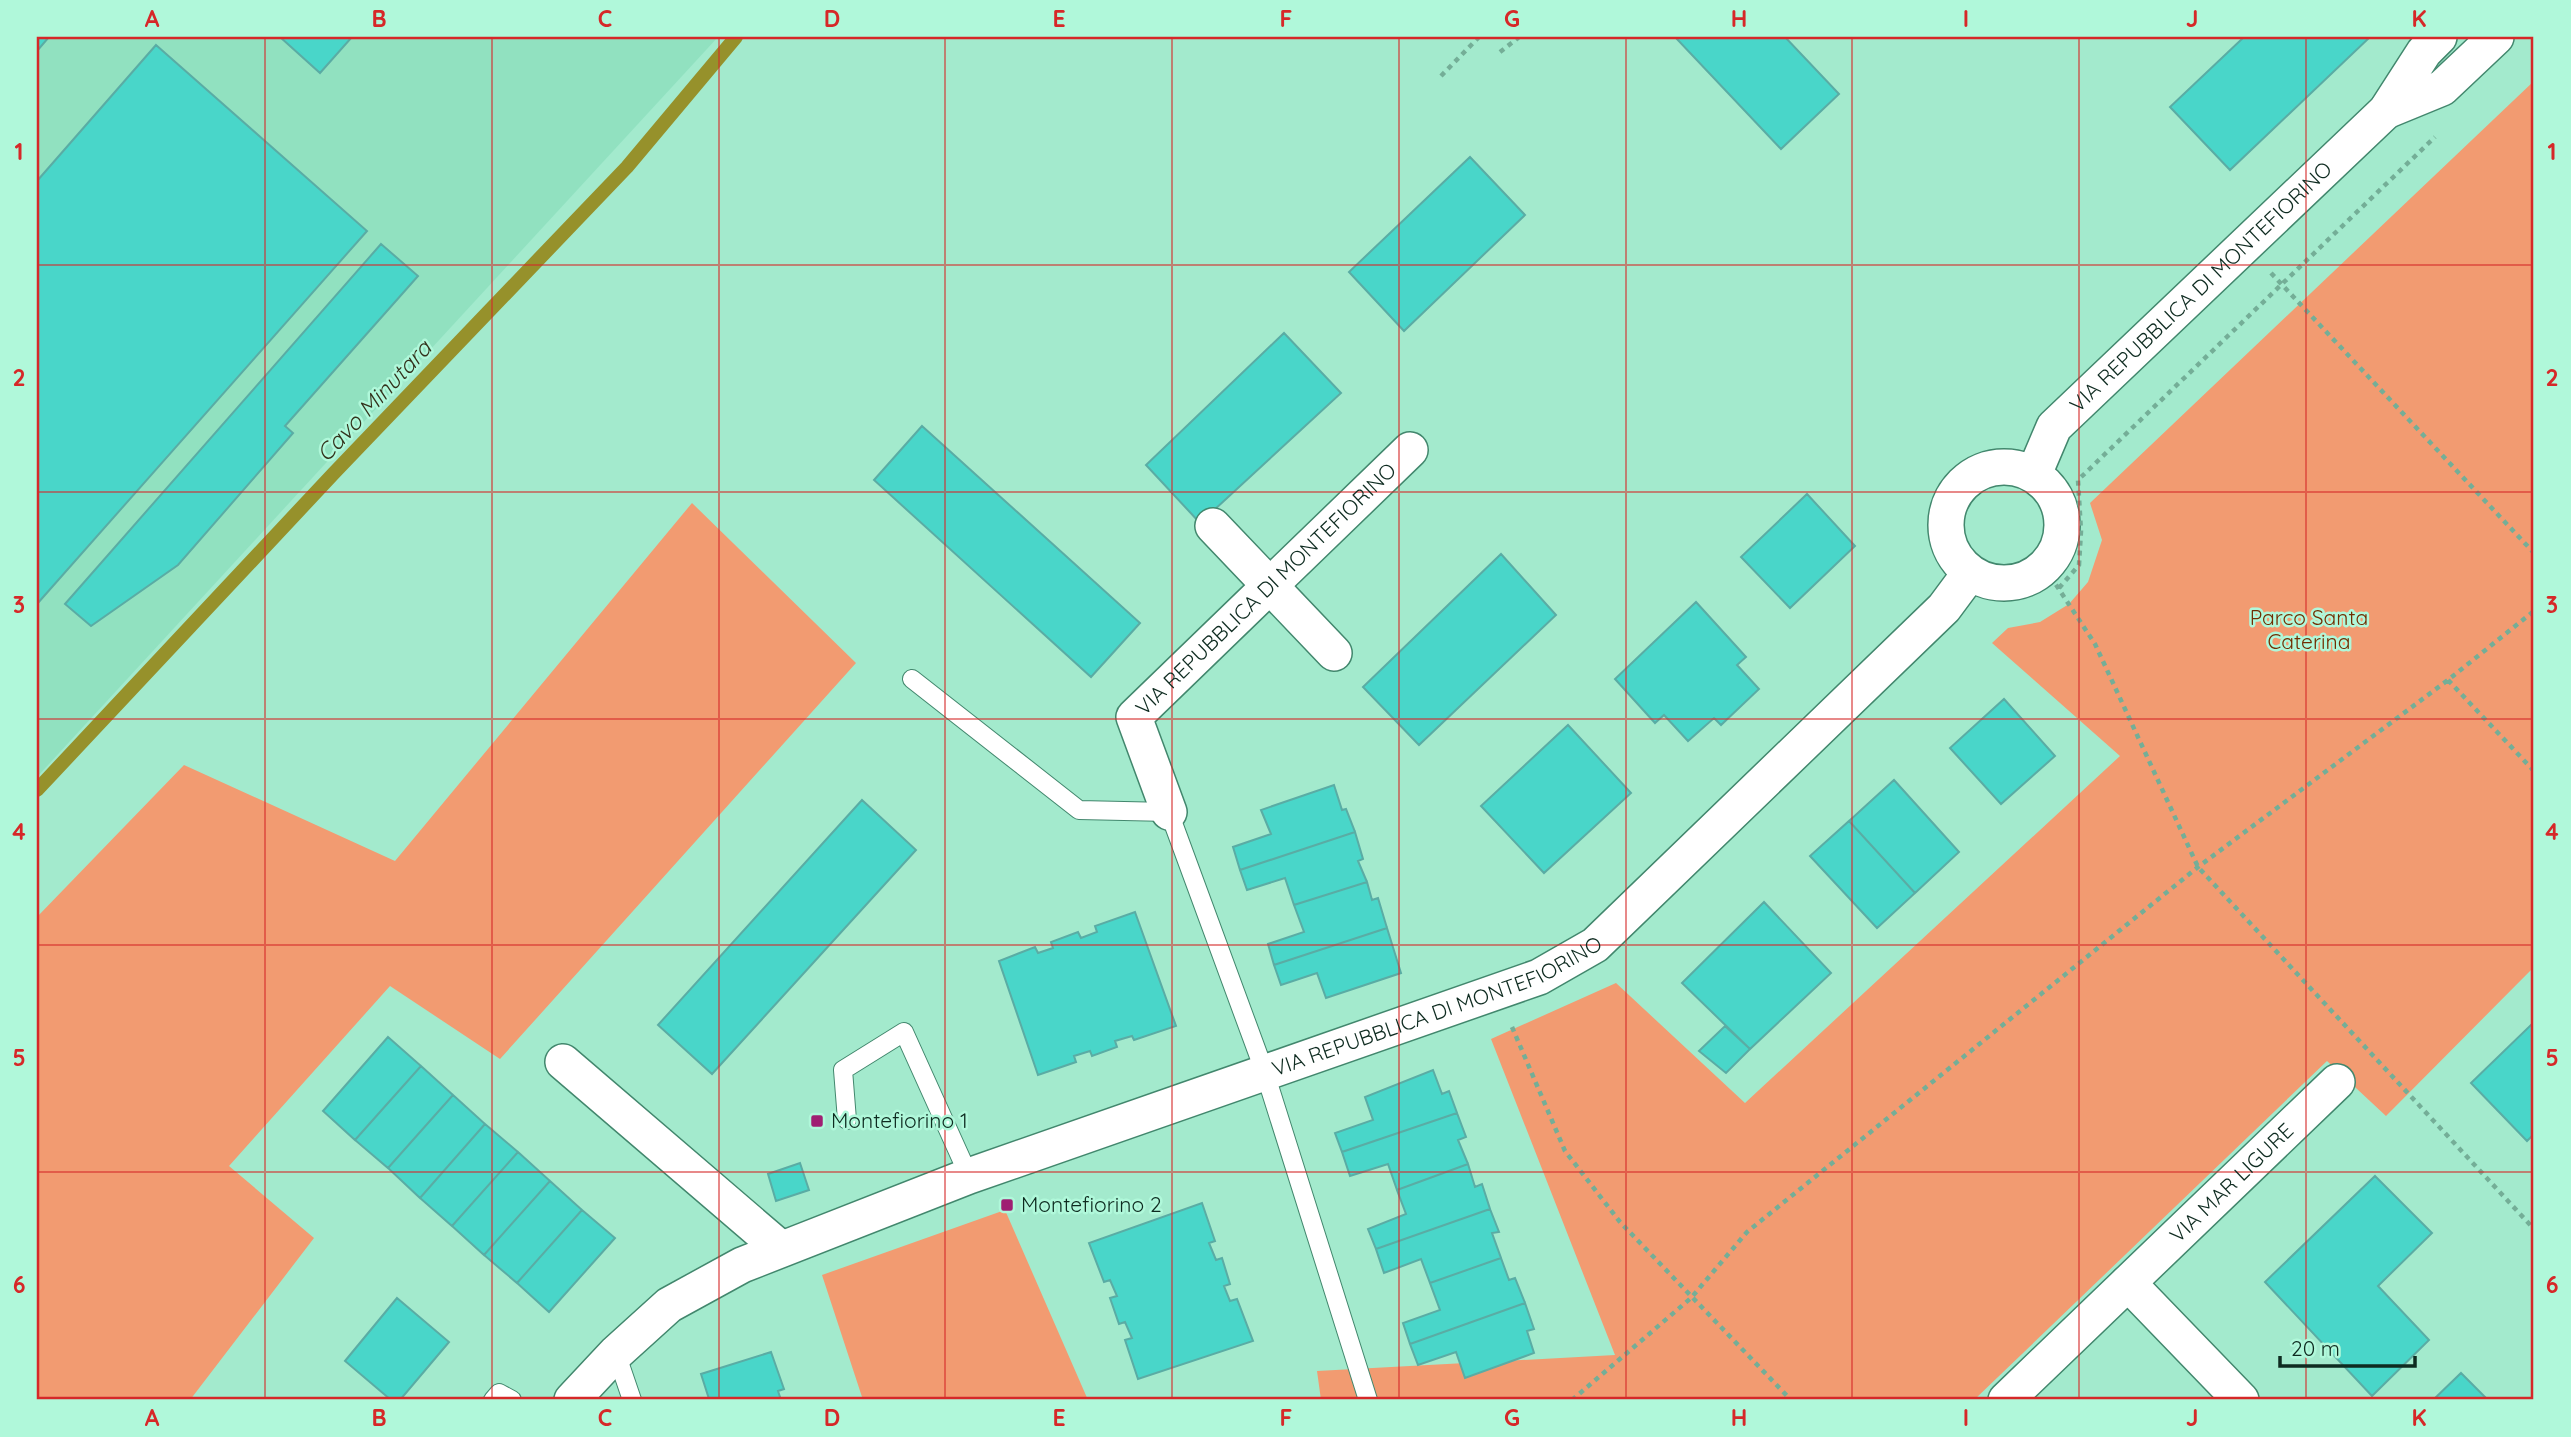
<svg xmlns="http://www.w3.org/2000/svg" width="2571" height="1437" viewBox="0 0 2571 1437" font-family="Quicksand,sans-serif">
  <rect width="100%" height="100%" fill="#a3eacd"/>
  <path fill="#91e1c0" d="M37 37H718L37 777Z"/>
  <path fill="#f29b71" d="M2534 81V967L2386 1116 2327 1061 1974 1400H1321L1317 1371 1615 1355 1491 1039 1616 983 1745 1103 2120 756 1992 643 2008 628 2040 622 2069 604 2088 582 2102 540 2090 503Z
    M692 503 856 663 500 1059 390 986 229 1166 314 1238 190 1400H37V917L184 765 395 861Z
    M1005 1210 1088 1400H863L822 1275Z"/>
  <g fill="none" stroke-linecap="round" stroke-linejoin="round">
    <path stroke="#96912b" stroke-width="14" d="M37 790 334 473 627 167 736 37"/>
  </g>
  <path fill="#49d6c9" stroke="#5aaca4" stroke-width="2" d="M37 37H49L37 51Z
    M280 37H352L320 73Z
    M1675 37H1785L1839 94 1781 149Z
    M2244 37H2370L2230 170 2170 107Z
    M156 45 367 231 37 604V181Z
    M1470 157 1525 215 1404 331 1349 272Z
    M381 244 418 276 285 426 293 433 178 565 91 626 65 604Z
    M1284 333 1341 393 1200 523 1146 465Z
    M922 426 1140 623 1091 677 874 480Z
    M1807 494 1855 546 1790 608 1741 557Z
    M1501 554 1556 615 1419 745 1363 687Z
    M1696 602 1746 657 1737 665 1759 689 1721 725 1714 718 1688 741 1664 715 1655 723 1615 679Z
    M2004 699 2055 756 2001 804 1950 748Z
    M1568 725 1631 793 1544 873 1481 806Z
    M1894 780 1959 852 1915 893 1849 821Z
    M1334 785 1342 810 1346 809 1355 832 1240 870 1233 847 1271 834 1261 810Z
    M862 800 916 850 712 1074 658 1025Z
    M1849 821 1915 893 1877 928 1810 856Z
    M1355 832 1363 859 1358 861 1367 882 1294 905 1285 878 1247 890 1240 870Z
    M1367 882 1372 900 1378 898 1387 928 1274 965 1268 944 1304 932 1294 905Z
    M1764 902 1831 973 1750 1049 1682 983Z
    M1135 912 1176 1026 1134 1040 1132 1036 1115 1041 1117 1047 1092 1056 1090 1051 1074 1056 1076 1062 1038 1075 999 961 1035 947 1038 953 1053 948 1051 942 1078 932 1081 938 1097 932 1095 926Z
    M1387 928 1401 973 1326 998 1317 973 1281 985 1274 965Z
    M2534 1022V1134L2527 1141 2471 1083Z
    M1725 1026 1750 1049 1726 1073 1699 1051Z
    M388 1037 421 1066 355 1140 323 1111Z
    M421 1066 453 1095 388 1168 355 1140Z
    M1433 1070 1442 1094 1449 1091 1457 1113 1342 1152 1335 1133 1373 1120 1365 1097Z
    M453 1095 485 1124 420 1198 388 1168Z
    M1457 1113 1466 1137 1458 1140 1468 1164 1397 1190 1388 1164 1350 1176 1342 1152Z
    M485 1124 518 1152 452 1226 420 1198Z
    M518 1152 550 1181 484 1255 452 1226Z
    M800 1163 809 1190 776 1201 768 1174Z
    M1468 1164 1475 1187 1482 1184 1490 1209 1376 1249 1368 1229 1406 1214 1397 1190Z
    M2375 1176 2432 1233 2378 1286 2429 1340 2372 1396 2265 1282Z
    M550 1181 582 1210 517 1283 484 1255Z
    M1202 1203 1215 1241 1209 1243 1216 1260 1222 1258 1230 1284 1224 1286 1230 1301 1237 1299 1253 1341 1138 1379 1125 1340 1132 1338 1125 1322 1119 1324 1110 1298 1117 1296 1110 1280 1104 1282 1089 1243Z
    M1490 1209 1499 1232 1492 1233 1501 1258 1430 1283 1421 1259 1384 1273 1376 1249Z
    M582 1210 615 1238 549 1312 517 1283Z
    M1501 1258 1509 1280 1515 1278 1525 1303 1410 1344 1403 1323 1440 1310 1430 1283Z
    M397 1298 449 1342 400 1400H391L345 1361Z
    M1525 1303 1534 1329 1527 1331 1534 1353 1465 1378 1456 1352 1418 1365 1410 1344Z
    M771 1352 784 1389 778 1391 781 1400H705L709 1399 701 1374Z
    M2461 1373 2488 1400H2433Z"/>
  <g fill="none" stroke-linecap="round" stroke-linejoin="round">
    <defs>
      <path id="lane" d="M912 679 1079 810 1169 812 1265 1073 1368 1400
        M847 1120 843 1070 904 1032 969 1176
        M616 1353 632 1400
        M493 1400 499 1393 512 1400"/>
      <g id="street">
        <path d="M2386 111 2442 88 2496 37"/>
        <circle cx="2004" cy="525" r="58"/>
        <path id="s1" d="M2034 474 2054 427 2386 111 2424 52 2439 37"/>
        <path d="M1213 526 1334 653"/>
        <path id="s2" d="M1169 812 1134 717 1410 450"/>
        <path d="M563 1062 781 1249"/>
        <path d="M2128 1283 2241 1400"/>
        <path id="s3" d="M572 1400 616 1353 669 1305 742 1265 969 1176 1539 977 1595 945 1944 608 1970 573"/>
        <path id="s4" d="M2006 1400 2337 1082"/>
      </g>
    </defs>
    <use href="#lane" stroke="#42876d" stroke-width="20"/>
    <use href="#street" stroke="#42876d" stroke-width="38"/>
    <path stroke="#74ae97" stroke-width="4.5" stroke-dasharray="5 5" stroke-linecap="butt" d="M1500 52 1518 38 1516 37
      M1441 76 1479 37
      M2271 273 2534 553
      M2045 568 2095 644 2198 867 2534 1229
      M2059 588 2079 565 2081 531 2078 480 2435 137
      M2448 680 2534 771
      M1512 1027 1565 1151 1620 1222 1791 1400
      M1572 1400 1691 1298 1747 1232 2198 867 2448 680 2534 611"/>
    <use href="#lane" stroke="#fff" stroke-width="18"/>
    <use href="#street" stroke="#fff" stroke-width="35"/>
  </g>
  <path fill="none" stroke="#d62828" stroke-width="2" stroke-opacity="0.55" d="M265 37V1400M492 37V1400M719 37V1400M945 37V1400M1172 37V1400M1399 37V1400M1626 37V1400M1852 37V1400M2079 37V1400M2306 37V1400M37 265H2534M37 492H2534M37 719H2534M37 945H2534M37 1172H2534"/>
  <g fill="#9f1f72" stroke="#b0f8da" stroke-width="2.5">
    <rect x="810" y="1114" width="14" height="14" rx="3.5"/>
    <rect x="1000" y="1198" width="14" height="14" rx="3.5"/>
  </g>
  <g text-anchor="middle" stroke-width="5" stroke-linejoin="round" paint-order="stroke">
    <g font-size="21" fill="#0e2b20" stroke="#b0f8da">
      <text dy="7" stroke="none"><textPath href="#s1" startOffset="254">VIA REPUBBLICA DI MONTEFIORINO</textPath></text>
      <text dy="7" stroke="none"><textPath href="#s2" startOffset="285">VIA REPUBBLICA DI MONTEFIORINO</textPath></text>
      <text dy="7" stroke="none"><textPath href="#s3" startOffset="961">VIA REPUBBLICA DI MONTEFIORINO</textPath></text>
      <text dy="7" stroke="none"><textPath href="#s4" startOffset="313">VIA MAR LIGURE</textPath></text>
    </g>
    <g font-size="21" fill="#712d00" stroke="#b0f8da">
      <text x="2309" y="625">Parco Santa<tspan x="2309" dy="24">Caterina</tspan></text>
    </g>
    <g font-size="21" fill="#0e2b20" stroke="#b0f8da" text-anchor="start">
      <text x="831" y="1128">Montefiorino 1</text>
      <text x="1021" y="1212">Montefiorino 2</text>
    </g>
    <g font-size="23" font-style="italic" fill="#33321c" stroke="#b0f8da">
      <text transform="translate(374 401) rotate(-47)" y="8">Cavo Minutara</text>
    </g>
  </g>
  <rect width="2571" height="1437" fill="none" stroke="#b0f8da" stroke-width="77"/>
  <path d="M2280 1356v10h135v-10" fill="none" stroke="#0e2b20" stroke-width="3.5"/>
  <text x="2291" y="1356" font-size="21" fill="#0e2b20" stroke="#b0f8da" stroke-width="5" paint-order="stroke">20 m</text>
  <rect x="38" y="38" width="2494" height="1360" fill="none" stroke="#d62828" stroke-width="2.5"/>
  <g font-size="23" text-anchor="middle" font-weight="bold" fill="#d62828">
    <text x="152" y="27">A</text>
    <text x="379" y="27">B</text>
    <text x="605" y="27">C</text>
    <text x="832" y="27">D</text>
    <text x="1059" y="27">E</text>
    <text x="1286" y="27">F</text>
    <text x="1512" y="27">G</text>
    <text x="1739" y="27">H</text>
    <text x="1966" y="27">I</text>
    <text x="2192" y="27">J</text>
    <text x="2419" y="27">K</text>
    <text x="19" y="160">1</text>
    <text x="2552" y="160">1</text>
    <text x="19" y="386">2</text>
    <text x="2552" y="386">2</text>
    <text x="19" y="613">3</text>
    <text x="2552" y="613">3</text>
    <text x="19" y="840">4</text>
    <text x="2552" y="840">4</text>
    <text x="19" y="1066">5</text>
    <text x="2552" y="1066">5</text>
    <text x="19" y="1293">6</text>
    <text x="2552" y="1293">6</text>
    <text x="152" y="1426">A</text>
    <text x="379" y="1426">B</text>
    <text x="605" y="1426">C</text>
    <text x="832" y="1426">D</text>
    <text x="1059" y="1426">E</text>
    <text x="1286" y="1426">F</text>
    <text x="1512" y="1426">G</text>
    <text x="1739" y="1426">H</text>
    <text x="1966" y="1426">I</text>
    <text x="2192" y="1426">J</text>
    <text x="2419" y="1426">K</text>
  </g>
</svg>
